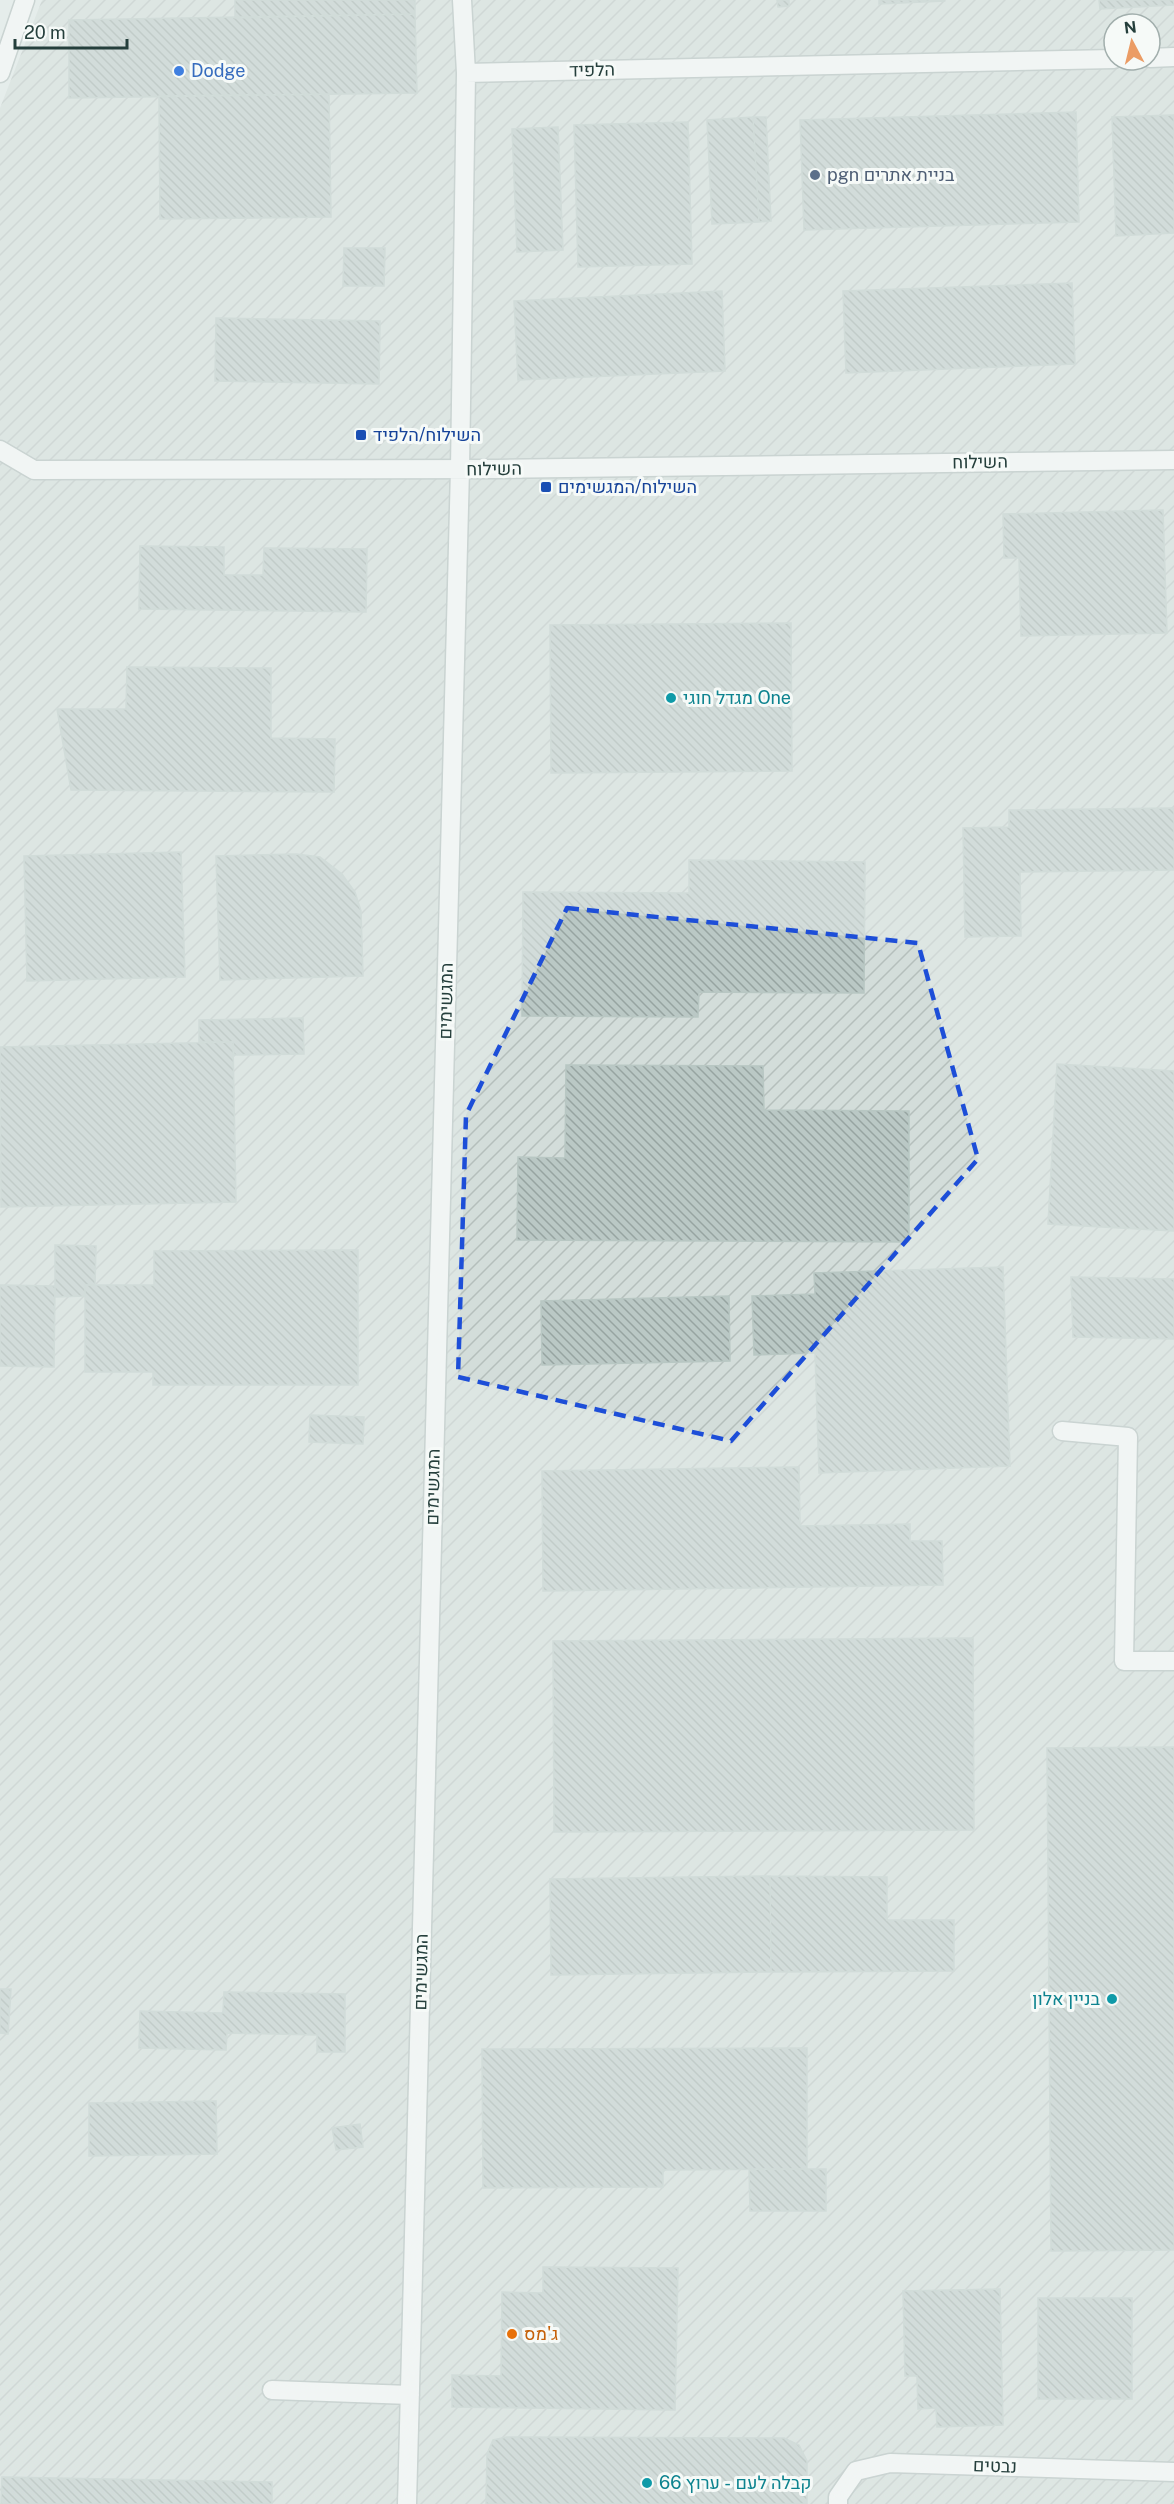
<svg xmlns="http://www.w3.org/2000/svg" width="1174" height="2504" viewBox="0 0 1174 2504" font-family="'Public Sans',Heebo,sans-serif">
  <defs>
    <pattern id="industrial-furrows" width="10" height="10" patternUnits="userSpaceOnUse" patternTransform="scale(1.5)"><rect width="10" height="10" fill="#d3ddda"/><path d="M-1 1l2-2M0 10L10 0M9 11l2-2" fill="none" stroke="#b5bfbc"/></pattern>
    <pattern id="building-back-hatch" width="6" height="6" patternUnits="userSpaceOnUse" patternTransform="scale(1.5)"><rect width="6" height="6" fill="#bac8c5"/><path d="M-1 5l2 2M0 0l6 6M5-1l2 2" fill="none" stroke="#97a4a1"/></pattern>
  </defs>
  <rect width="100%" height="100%" fill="#e5edeb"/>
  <path fill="url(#industrial-furrows)" fill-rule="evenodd" d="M42 0H1174V2504H0V108ZM1114 24H1150V60H1114Z"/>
  <path fill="url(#building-back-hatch)" stroke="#b8c7c3" stroke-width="1.5" d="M235 0H415V14L235 18Z
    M777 0H789V6L778 7Z
    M879 0H943L944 1 879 4Z
    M1099 0H1174V5L1100 9Z
    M415 14 417 93 69 98V20Z
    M329 94 331 217 160 219 159 96Z
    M1076 112 1079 222 804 230 800 120Z
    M1174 115V233L1116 236 1112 117Z
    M753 117 759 222 712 224 707 120Z
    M753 117H766L771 221 759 222Z
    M688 122 692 264 578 267 574 125Z
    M558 127 563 250 517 252 512 129Z
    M344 248H385L384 286H343Z
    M1072 283 1075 364 846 373 843 291Z
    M722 291 725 371 518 380 514 301Z
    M216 318 380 321 379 384 215 381Z
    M1163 510 1167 633 1021 636 1019 558H1004L1003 514Z
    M140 546 224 547V575H263L264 548 367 549 366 612 139 609Z
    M791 623 792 771 551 773 550 625Z
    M127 667 271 668V738L335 739 334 792 71 790 57 709H126Z
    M1174 808V870L1020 872 1021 936 965 937 963 828 1009 827V810Z
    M181 852 185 977 27 981 24 856Z
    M296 854 320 857 342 874 355 892 361 911 363 976 220 980 216 856Z
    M689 860 865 862 864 993 699 992 698 1017 522 1016 523 892 689 893Z
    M303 1018 304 1054 234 1055 233 1042H199V1020Z
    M233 1042 236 1202 1 1207 0 1047Z
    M1057 1064 1174 1071V1231L1048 1224Z
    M566 1065 763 1066 764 1110 909 1111V1242L517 1240 518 1157 565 1158Z
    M55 1245 96 1246 95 1285H85V1296L55 1297Z
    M358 1250V1385H153V1372H85V1285H154V1251Z
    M1003 1267 1010 1466 819 1473 815 1353 754 1355 752 1296 815 1294 814 1273Z
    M1071 1277 1174 1279V1339L1073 1337Z
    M0 1285 55 1286 54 1367 0 1366Z
    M729 1296 730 1361 542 1365 541 1301Z
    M310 1415 364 1417 363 1444 309 1442Z
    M799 1467 800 1526 910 1524V1541H942L943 1585 543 1591 542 1471Z
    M973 1638 974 1830 554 1832 553 1641Z
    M1174 1747V2250L1051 2251 1047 1748Z
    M770 1876 771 1972 551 1975 550 1879Z
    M770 1876 887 1877V1920H954V1971L771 1972Z
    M0 1989H11L8 2034 0 2033Z
    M224 1992 345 1994V2052H317V2035L227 2033 226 2050 139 2048 140 2011 223 2013Z
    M807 2048V2169L663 2170V2187L483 2188 482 2049Z
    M216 2101 217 2154 89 2156V2103Z
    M360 2124 363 2147 336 2150 332 2128Z
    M749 2169H826V2211H750Z
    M543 2267 678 2268 675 2410 452 2407V2375L501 2376 502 2292 543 2293Z
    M1000 2289 1003 2425 937 2427 936 2408 918 2409 917 2376H905L903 2291Z
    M1038 2298H1132V2399H1038Z
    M507 2437 784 2438 799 2445 807 2461V2504H486L487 2454 493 2440Z
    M2 2477 272 2482V2504H1Z"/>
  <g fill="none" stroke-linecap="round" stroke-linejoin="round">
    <defs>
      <path id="minor" d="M1150 58 1174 57
        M0 73 25 0
        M466 73 1114 59
        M0 450 34 470 498 469 1174 460
        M1062 1431 1128 1437 1124 1661H1174
        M272 2390 410 2395
        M407 2504 460 469 466 73 462 0
        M838 2504V2497L856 2471 890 2463 1174 2472"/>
    </defs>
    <use href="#minor" stroke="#a8b5b3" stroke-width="21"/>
    <use href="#minor" stroke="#fff" stroke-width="18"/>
  </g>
  <path d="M0 0H1174V2504H0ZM567 908 918 943 978 1159 731 1441 458 1377 466 1115Z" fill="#e5edeb" fill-opacity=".55" fill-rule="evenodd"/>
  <path fill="none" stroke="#1d4ed8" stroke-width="4.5" stroke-dasharray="12 8" stroke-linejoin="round" d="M567 908 918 943 978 1159 731 1441 458 1377 466 1115Z"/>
  <circle fill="#3f7fe0" stroke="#f6faf8" stroke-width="2" cx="179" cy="71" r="6"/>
  <circle fill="#5c6f8a" stroke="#f6faf8" stroke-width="2" cx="815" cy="175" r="6"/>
  <g fill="#1a4fb4" stroke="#f6faf8" stroke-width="2">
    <rect x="355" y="429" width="12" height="12" rx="3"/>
    <rect x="540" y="481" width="12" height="12" rx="3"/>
  </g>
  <g fill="#0f9aa8" stroke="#f6faf8" stroke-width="2">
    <circle cx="671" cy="698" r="6"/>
    <circle cx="1112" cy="1999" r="6"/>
    <circle cx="647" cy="2483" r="6"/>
  </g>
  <circle fill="#e8710a" stroke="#f6faf8" stroke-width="2" cx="512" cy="2334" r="6"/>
  <g text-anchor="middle" stroke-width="6" stroke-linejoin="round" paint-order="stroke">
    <g font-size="18" fill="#253f3c" stroke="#f6faf8">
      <text transform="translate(592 70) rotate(-1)" y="6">הלפיד</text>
      <text transform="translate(980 462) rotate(-1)" y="6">השילוח</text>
      <text transform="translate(494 469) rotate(-1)" y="6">השילוח</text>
      <text transform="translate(446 1001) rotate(-89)" y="6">המגשימים</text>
      <text transform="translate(433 1487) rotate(-89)" y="6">המגשימים</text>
      <text transform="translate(421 1972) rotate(-89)" y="6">המגשימים</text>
      <text transform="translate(995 2466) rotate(2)" y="6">נבטים</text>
    </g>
    <g font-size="18" fill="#366cbe" stroke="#f6faf8" text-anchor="start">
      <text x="191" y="77">Dodge</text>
    </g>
    <g font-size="18" fill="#4e5e75" stroke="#f6faf8" text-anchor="start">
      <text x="827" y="181">pgn בניית אתרים</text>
    </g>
    <g font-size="18" fill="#164399" stroke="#f6faf8" text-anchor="start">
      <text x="373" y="441">השילוח/הלפיד</text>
      <text x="558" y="493">השילוח/המגשימים</text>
    </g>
    <g font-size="18" fill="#0d838f" stroke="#f6faf8" text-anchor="start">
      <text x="683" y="704">מגדל חוגי One</text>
      <text x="1100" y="2005" text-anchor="end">בניין אלון</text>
      <text x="659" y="2489">קבלה לעם - ערוץ 66</text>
    </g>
    <g font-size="18" fill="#c56008" stroke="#f6faf8" text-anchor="start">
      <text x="524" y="2340">ג'מס</text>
    </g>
  </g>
  <g transform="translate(1132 42) rotate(353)"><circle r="28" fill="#f6faf8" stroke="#a2afad" stroke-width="1.5"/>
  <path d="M0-4.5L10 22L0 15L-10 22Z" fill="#eb9c65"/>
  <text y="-9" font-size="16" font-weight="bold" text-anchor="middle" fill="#253f3c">N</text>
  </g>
  <path d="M15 39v9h112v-9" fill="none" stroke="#253f3c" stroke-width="3"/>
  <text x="24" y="39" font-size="18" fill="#253f3c" stroke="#f6faf8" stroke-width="4.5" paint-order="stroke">20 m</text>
</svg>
